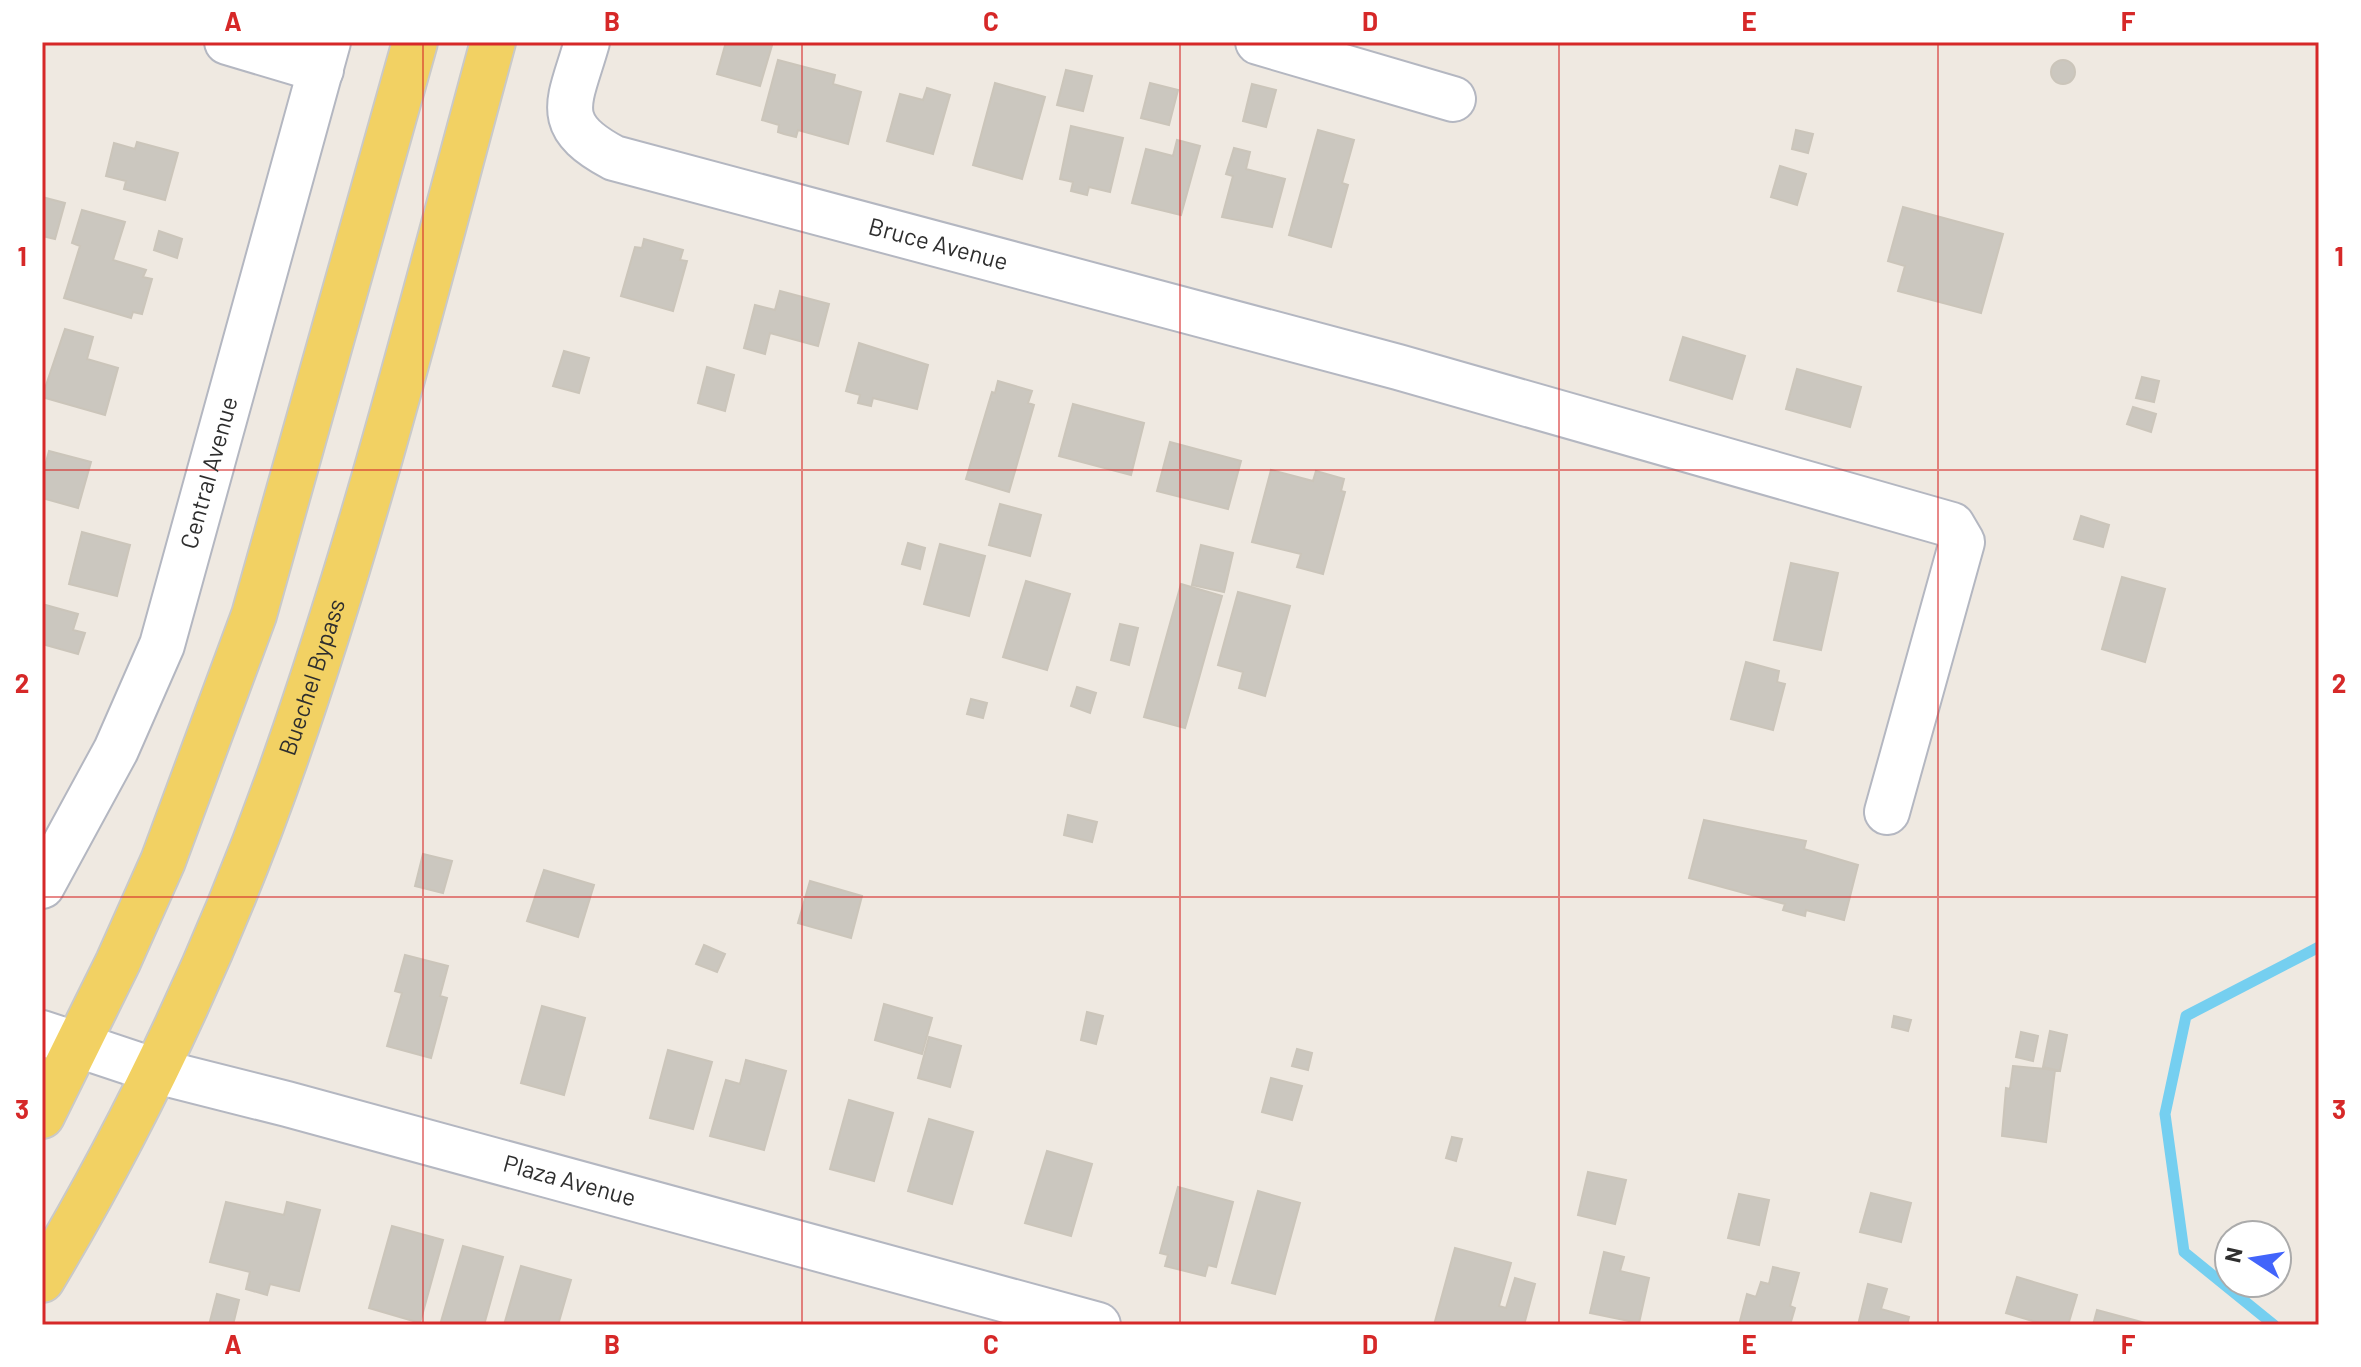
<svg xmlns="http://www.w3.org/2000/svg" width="2361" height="1367" viewBox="0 0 2361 1367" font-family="Barlow,sans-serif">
  <rect width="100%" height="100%" fill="#efe9e1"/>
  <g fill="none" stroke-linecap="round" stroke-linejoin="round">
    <path stroke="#75cff0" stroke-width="11" d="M2274 1325 2184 1252 2165 1114 2186 1016 2319 947"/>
  </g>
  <path fill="#cbc7bf" stroke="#cbc5ba" stroke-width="2" d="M726 42H773L760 86 717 74Z
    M2051 72a12 12 0 1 1 24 0a12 12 0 1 1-24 0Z
    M778 60 835 75 833 84 861 92 848 144 798 130 796 137 784 134 778 132 779 125 762 120Z
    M1066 70 1092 76 1083 111 1057 105Z
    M995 83 1045 97 1022 179 973 165Z
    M1150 83 1178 90 1169 125 1141 118Z
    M1252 84 1276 90 1266 127 1243 121Z
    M927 88 950 95 933 154 887 141 900 94 923 100Z
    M1071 126 1123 138 1110 192 1089 187 1087 195 1071 191 1073 182 1060 179Z
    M1318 130 1354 140 1342 183 1348 185 1331 247 1289 235Z
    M1796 130 1813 134 1808 153 1792 149Z
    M1177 140 1200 146 1181 215 1132 203 1146 149 1173 156Z
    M137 142 178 153 165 200 124 189 126 181 106 176 114 143 135 149Z
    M1234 148 1250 152 1246 169 1285 179 1272 227 1222 217 1233 176 1226 174Z
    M1780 166 1806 174 1797 205 1771 197Z
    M42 197 65 203 55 239 42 236Z
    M1903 207 2003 234 1981 313 1898 291 1905 266 1888 261Z
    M82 210 125 222 113 260 146 270 143 277 152 279 142 314 133 312 131 318 64 298 80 246 72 243Z
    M159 231 182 239 177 258 154 250Z
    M644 239 683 250 680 260 687 261 673 311 621 296 635 247 642 248Z
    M780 291 829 304 818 346 770 333 765 354 744 348 755 305 775 310Z
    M65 329 93 337 87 359 118 368 105 415 42 397Z
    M1683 337 1745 356 1732 399 1670 380Z
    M859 343 928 365 917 409 873 398 871 406 858 403 860 395 846 391Z
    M564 351 589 358 579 393 553 386Z
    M707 367 734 375 725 411 698 403Z
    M1797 369 1861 387 1850 427 1786 409Z
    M2142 377 2159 381 2154 402 2136 398Z
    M998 381 1032 391 1028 403 1034 405 1009 492 966 479 992 392 995 393Z
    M1073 404 1144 423 1131 475 1059 456Z
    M2133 407 2156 414 2151 432 2127 424Z
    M1170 442 1241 461 1228 509 1157 491Z
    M49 451 91 462 78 508 42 498V477Z
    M1271 470 1313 481 1316 471 1344 479 1341 491 1345 492 1323 574 1297 567 1301 554 1252 542Z
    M1000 504 1041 515 1030 556 989 545Z
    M2081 516 2109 525 2103 547 2074 539Z
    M82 532 130 545 117 596 69 584Z
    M908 543 925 548 920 569 902 564Z
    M940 544 985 556 969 616 924 604Z
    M1201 545 1233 553 1224 592 1192 585Z
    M1791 563 1838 573 1821 650 1774 640Z
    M2122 577 2165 589 2145 662 2102 649Z
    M1026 581 1070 594 1047 670 1003 657Z
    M1181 584 1222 596 1185 728 1144 717Z
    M1238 592 1290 606 1265 696 1239 688 1243 672 1218 665Z
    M42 604 78 614 73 630 85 633 78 654 42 644Z
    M1120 624 1138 628 1129 665 1111 660Z
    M1746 662 1779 671 1777 682 1785 684 1773 730 1731 719Z
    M1077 687 1096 693 1090 713 1071 706Z
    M971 699 987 703 983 718 967 714Z
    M1068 815 1097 822 1092 842 1064 835Z
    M1704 820 1806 841 1804 849 1858 865 1844 920 1806 910 1805 916 1783 910 1785 904 1689 878Z
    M423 854 452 861 443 893 415 886Z
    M544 870 594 885 578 937 527 921Z
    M810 881 862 896 851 938 798 923Z
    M704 945 725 954 717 972 696 964Z
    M405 955 448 966 440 996 447 998 431 1058 387 1046 402 993 395 991Z
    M884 1004 932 1018 922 1054 875 1040Z
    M542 1006 585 1018 564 1095 521 1083Z
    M1087 1012 1103 1016 1096 1044 1081 1040Z
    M1894 1016 1911 1020 1908 1031 1892 1027Z
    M2050 1031 2067 1035 2060 1071 2043 1067Z
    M2021 1032 2038 1036 2033 1061 2016 1057Z
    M929 1037 961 1046 950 1087 918 1078Z
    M1297 1049 1312 1053 1308 1070 1292 1066Z
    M668 1050 712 1062 693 1129 650 1118Z
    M746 1060 786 1071 764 1150 710 1136 726 1080 740 1084Z
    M2013 1066 2055 1070 2046 1142 2002 1136 2006 1088 2010 1089Z
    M1271 1078 1302 1086 1292 1120 1262 1112Z
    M849 1100 893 1113 874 1181 830 1169Z
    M929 1119 973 1132 952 1204 908 1191Z
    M1452 1137 1462 1139 1456 1161 1446 1158Z
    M1047 1151 1092 1164 1071 1236 1025 1223Z
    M1588 1172 1626 1180 1615 1224 1578 1215Z
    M1178 1187 1233 1202 1216 1267 1208 1265 1205 1276 1165 1266 1168 1255 1160 1253Z
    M1258 1191 1300 1203 1275 1294 1232 1283Z
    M1871 1193 1911 1203 1901 1242 1860 1232Z
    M1739 1194 1769 1200 1759 1245 1728 1238Z
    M226 1202 284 1215 287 1202 320 1210 299 1291 270 1284 267 1295 246 1289 250 1272 210 1262Z
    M392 1226 443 1240 420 1323 369 1308Z
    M463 1246 503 1257 484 1325H440Z
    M1455 1248 1511 1263 1499 1306 1506 1308 1515 1278 1535 1284 1524 1325 1462 1322 1461 1325H1434Z
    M1604 1252 1624 1257 1620 1271 1649 1278 1639 1323 1590 1313Z
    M521 1266 571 1280 558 1325H504Z
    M1773 1267 1799 1273 1790 1306 1795 1308 1790 1325H1739L1747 1294 1756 1297 1761 1282 1769 1284Z
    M2017 1277 2077 1295 2068 1325H2046L2006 1313Z
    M1868 1284 1887 1289 1881 1309 1909 1317 1907 1325H1858Z
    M217 1294 239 1300 233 1325H209Z
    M2097 1310 2149 1324 2093 1325Z"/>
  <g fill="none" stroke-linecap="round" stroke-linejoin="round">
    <defs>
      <g id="minor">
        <path d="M227 42 321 70"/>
        <path id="s1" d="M587 42C570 102 550 124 614 158L1398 367 1952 525 1962 542 1887 812"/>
        <path d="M1258 42 1453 99"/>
        <path id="s2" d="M42 886 116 750 162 645 328 42"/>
        <path id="s3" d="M42 1033 156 1071 287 1104 1098 1325"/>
      </g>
      <g id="major">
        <path d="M42 1116 118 962 163 861 254 615 415 42"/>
        <path id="s4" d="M42 1280C140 1116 223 938 286 757 368 523 428 281 493 42"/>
      </g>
    </defs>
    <use href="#minor" stroke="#b4b7c1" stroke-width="48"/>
    <use href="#major" stroke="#c9c9c9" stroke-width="48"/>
    <use href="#minor" stroke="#fff" stroke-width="44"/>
    <use href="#major" stroke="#f2d163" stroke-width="44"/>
  </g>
  <path fill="none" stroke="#d62828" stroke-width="2" stroke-opacity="0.55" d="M423 42V1325M802 42V1325M1180 42V1325M1559 42V1325M1938 42V1325M42 470H2319M42 897H2319"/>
  <g text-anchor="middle" stroke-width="7" stroke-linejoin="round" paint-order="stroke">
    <g font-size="24" fill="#2e2e2e" stroke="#fff">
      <text dy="8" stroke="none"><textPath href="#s1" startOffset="474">Bruce Avenue</textPath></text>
      <text dy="8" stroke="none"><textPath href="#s2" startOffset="448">Central Avenue</textPath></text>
      <text dy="8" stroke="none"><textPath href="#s4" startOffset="662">Buechel Bypass</textPath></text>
      <text dy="8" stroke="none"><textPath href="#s3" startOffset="548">Plaza Avenue</textPath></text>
    </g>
  </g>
  <rect width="2361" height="1367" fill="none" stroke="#ffffff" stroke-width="88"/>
  <g transform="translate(2253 1259) rotate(282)"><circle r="38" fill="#ffffff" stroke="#ababab" stroke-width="2"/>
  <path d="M0-6L14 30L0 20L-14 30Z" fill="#4264fb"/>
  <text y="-12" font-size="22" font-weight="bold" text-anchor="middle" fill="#2e2e2e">N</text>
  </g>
  <rect x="44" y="44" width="2273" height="1279" fill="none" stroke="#d62828" stroke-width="3"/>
  <g font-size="26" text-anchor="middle" font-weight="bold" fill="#d62828">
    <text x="233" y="31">A</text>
    <text x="612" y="31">B</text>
    <text x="991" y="31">C</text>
    <text x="1370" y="31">D</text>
    <text x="1749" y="31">E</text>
    <text x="2128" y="31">F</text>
    <text x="22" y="266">1</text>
    <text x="2339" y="266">1</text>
    <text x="22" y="693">2</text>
    <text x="2339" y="693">2</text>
    <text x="22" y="1119">3</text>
    <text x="2339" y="1119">3</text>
    <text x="233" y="1354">A</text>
    <text x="612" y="1354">B</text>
    <text x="991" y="1354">C</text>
    <text x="1370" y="1354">D</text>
    <text x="1749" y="1354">E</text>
    <text x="2128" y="1354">F</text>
  </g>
</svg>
